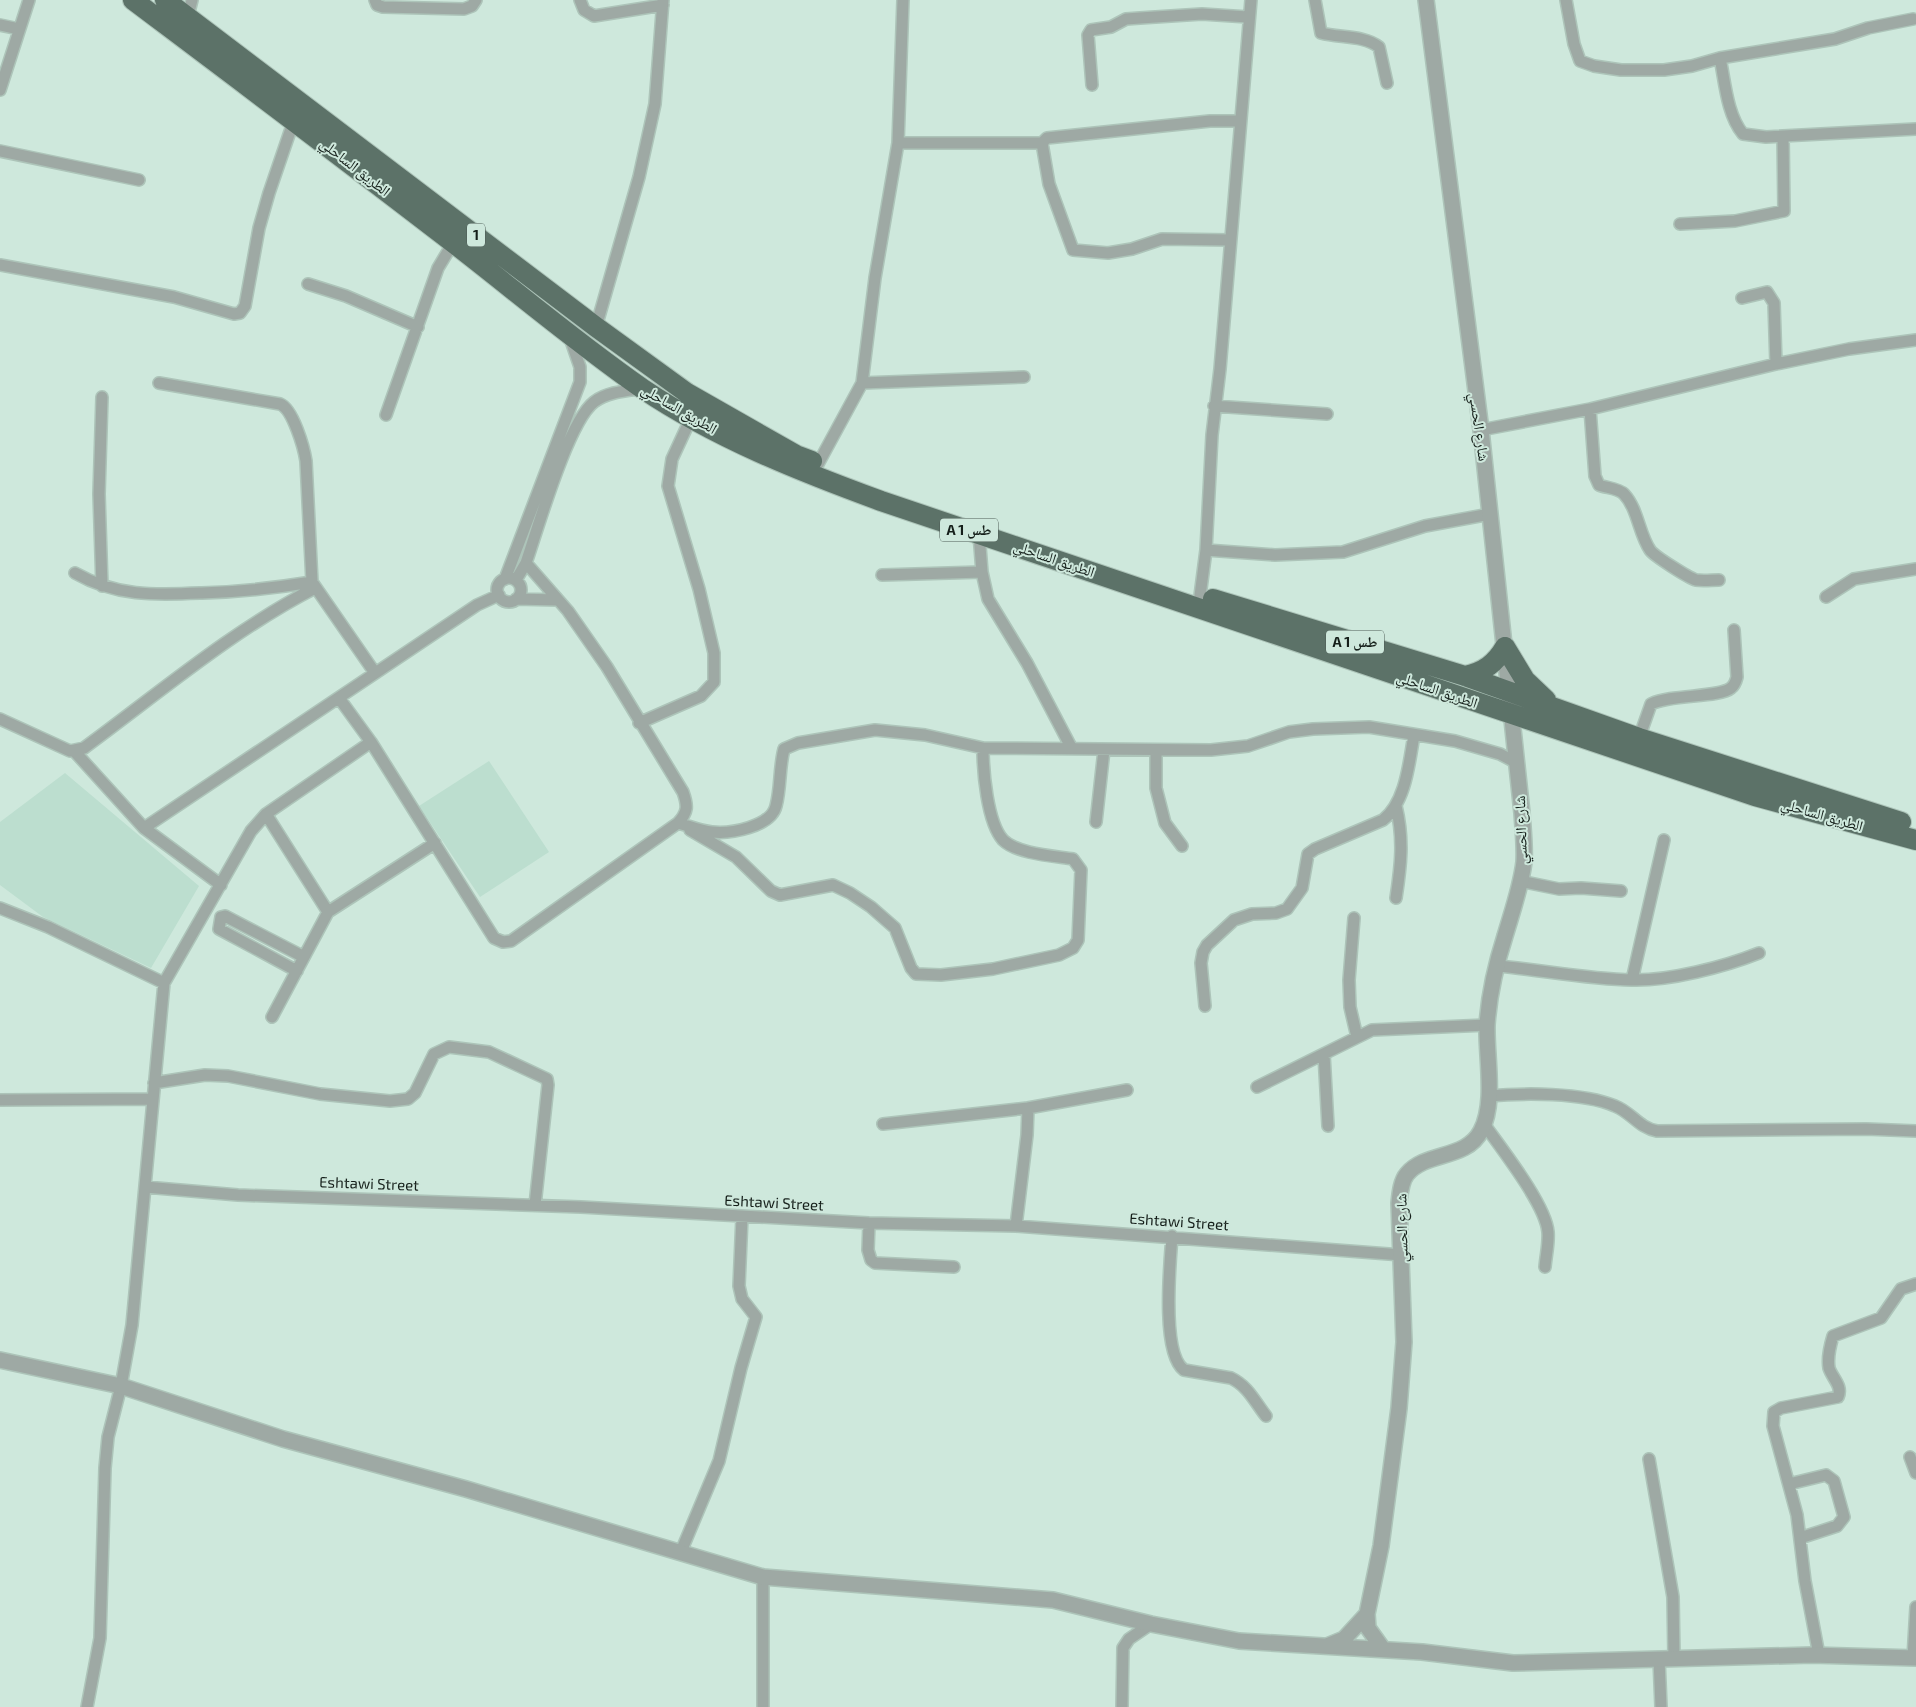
<svg xmlns="http://www.w3.org/2000/svg" width="1916" height="1707" viewBox="0 0 1916 1707" font-family="'Exo 2','Noto Naskh Arabic',sans-serif">
  <rect width="100%" height="100%" fill="#cee8dc"/>
  <path fill="#bcdecf" d="M489 761 549 852 480 897 419 806Z
    M65 773 199 886 151 968 43 917 0 885V822Z"/>
  <g fill="none" stroke-linecap="round" stroke-linejoin="round">
    <defs>
      <path id="minor" d="M375 0 377 5 383 7 464 9 472 6 476 0
        M580 0 584 10 594 16 663 5
        M1315 0 1321 33C1339 38 1364 35 1379 47L1387 83
        M1566 0 1574 44 1580 61 1594 66 1621 70H1664L1692 66 1720 58 1835 39 1868 28 1913 19
        M188 16 192 0
        M0 25 19 29
        M1720 58C1725 82 1727 115 1743 134L1766 137 1916 129
        M1092 85 1088 35 1091 30 1111 27 1126 19 1140 18 1202 14 1248 17
        M0 90 29 0
        M898 143H1042L1047 138 1210 121H1239
        M1042 143 1049 184 1073 250 1108 253 1132 249 1162 239 1230 240
        M0 151 139 180
        M1680 224 1735 221 1784 211 1783 136
        M0 265 174 297 234 314 240 313 245 306 259 228 269 193 294 120
        M308 284 346 296 418 327
        M1742 298 1767 292 1774 303 1776 364
        M596 327 639 177 655 104 663 0
        M159 383 280 404C293 409 304 448 306 461L312 582 375 673
        M862 383 1024 377
        M102 397 99 494 102 586
        M1214 406 1327 414
        M1590 409 1595 476 1599 485C1606 488 1618 488 1624 494 1638 509 1639 534 1650 550 1654 556 1689 578 1696 580 1703 581 1712 580 1719 580
        M386 415 438 268 453 243
        M1481 430 1590 409 1776 364 1849 349 1916 340
        M818 464 862 383 875 278 898 143 903 0
        M979 534 982 572 988 599 1027 663 1071 747
        M1206 550 1275 555 1343 552 1425 526 1490 514
        M75 573C117 597 155 595 202 593 239 592 275 588 312 582
        M882 575 982 572
        M497 590a12 12 0 1 1 24 0a12 12 0 1 1-24 0Z
        M505 579 580 382V367L570 338
        M516 580 526 563C538 528 568 422 594 402 607 392 625 391 641 389
        M1200 596 1206 550 1212 435 1220 369 1251 0
        M1826 597 1854 579 1916 569
        M516 599 558 600
        M0 719 70 751 84 748C159 693 233 630 315 588
        M639 723 701 696 714 682V653L699 589 668 486 672 459 691 418
        M1639 738 1651 704C1672 694 1719 698 1731 688 1735 685 1736 681 1737 677L1734 630
        M371 742 494 938 503 942 511 941 678 823C688 812 688 806 683 792L607 667 568 611 526 563
        M1156 751V788L1165 823 1182 846
        M75 752 144 828
        M1396 806C1404 839 1401 865 1396 898
        M266 814 328 912
        M1096 822 1104 750
        M678 823C689 826 700 831 712 832 730 834 771 827 776 806 781 787 779 768 784 749L798 743 875 730 925 735 983 748 1211 750 1248 746 1289 732 1313 729 1369 727 1455 741 1500 754 1517 763
        M690 830 736 857 771 891 780 895 833 885 850 893 871 907 895 928 911 968 916 974 941 975 993 969 1059 955 1073 948 1078 940 1081 870 1073 859C1054 856 1017 854 1003 840 987 822 983 771 983 748
        M1520 881 1559 889 1581 888 1621 891
        M221 885 144 828 477 605 499 595
        M0 908 48 927 164 983
        M1354 918 1349 980 1350 1007 1357 1037
        M1498 966C1542 970 1587 979 1632 980 1669 981 1724 967 1759 953
        M297 971 219 929 221 917 225 916 304 957
        M1632 980 1664 840
        M1205 1006 1201 963 1203 952 1207 945 1234 920 1252 914 1276 913 1287 909 1302 888 1308 854 1315 849 1383 820C1406 802 1409 763 1414 735
        M272 1017 328 912 435 843
        M1324 1054 1328 1126
        M154 1083 205 1075 228 1076 320 1094 390 1101 408 1099 415 1093 434 1054 449 1047 489 1052 547 1079 548 1085 535 1205
        M1257 1087 1372 1030 1487 1025
        M1488 1096C1523 1093 1582 1092 1615 1106 1631 1112 1639 1128 1657 1131L1866 1129 1916 1131
        M0 1100 153 1099
        M1028 1108 1127 1090
        M883 1124 1028 1108 1027 1135 1016 1226
        M1484 1124C1501 1148 1546 1205 1548 1232 1549 1243 1546 1255 1545 1267
        M145 1187 238 1195 581 1207 869 1223 1016 1226 1402 1255
        M869 1223 868 1250 871 1260 875 1263 954 1267
        M1172 1236C1170 1263 1161 1353 1184 1370L1231 1378C1248 1386 1255 1402 1266 1416
        M1910 1457 1916 1473
        M1649 1459 1673 1597 1674 1658
        M1789 1484 1826 1475 1834 1481 1844 1517 1837 1526 1800 1538
        M680 1554 719 1461 741 1368 756 1317 742 1299 739 1286 742 1217
        M763 1577V1707
        M1819 1655 1805 1581 1797 1515 1773 1426 1774 1412 1781 1408 1838 1397C1843 1386 1832 1378 1829 1368 1827 1357 1830 1346 1833 1336L1881 1318 1901 1289 1916 1284
        M1913 1658 1916 1607
        M1659 1659 1661 1707
        M87 1707 100 1638 105 1468 108 1437 121 1386 132 1325 164 983 251 831 266 814 371 742 339 698
        M1122 1707 1123 1648 1129 1639 1151 1624"/>
      <path id="tertiary" d="M0 1360 121 1386 283 1439 466 1489 763 1577 1053 1600 1151 1624 1239 1641 1422 1652 1513 1663 1812 1655 1916 1658
        M1367 1614 1368 1628 1383 1649
        M1327 1646 1344 1639 1367 1614 1381 1546 1399 1408 1404 1342 1399 1203C1400 1194 1401 1181 1407 1174 1426 1151 1466 1160 1481 1131 1496 1103 1486 1057 1487 1025 1489 996 1496 964 1505 936 1512 912 1521 887 1524 862 1525 846 1523 829 1522 813L1481 430 1426 0"/>
      <path id="trunk" d="M133 0C234 76 334 151 434 228 504 281 571 339 643 389 716 438 799 471 881 501L1755 796 1916 840
        M165 0 596 327 687 393 796 455 812 461
        M1213 599 1465 676 1639 738 1901 822
        M1505 647 1525 680 1546 700
        M1465 676C1484 672 1496 663 1505 647"/>
    </defs>
    <use href="#minor" stroke="#adc4b9" stroke-width="14"/>
    <use href="#tertiary" stroke="#adc4b9" stroke-width="18"/>
    <use href="#trunk" stroke="#adc4b9" stroke-width="22"/>
    <use href="#minor" stroke="#9ea9a4" stroke-width="11"/>
    <use href="#tertiary" stroke="#9ea9a4" stroke-width="15"/>
    <use href="#trunk" stroke="#5c7268" stroke-width="20"/>
  </g>
  <g text-anchor="middle" stroke-width="4" stroke-linejoin="round" paint-order="stroke">
    <g fill="#cee8dc" stroke="#4c5b54" stroke-width="1">
      <rect x="467" y="223.5" width="18" height="23" rx="4"/>
      <rect x="940" y="518.5" width="58" height="23" rx="4"/>
      <rect x="1326" y="630.5" width="58" height="23" rx="4"/>
    </g>
    <g font-size="14" font-weight="bold" fill="#151f1a">
      <text x="476" y="240">1</text>
      <text x="969" y="535">A 1 طس</text>
      <text x="1355" y="647">A 1 طس</text>
    </g>
    <g font-size="15" fill="#151f1a" stroke="#cee8dc">
      <text transform="translate(355 167) rotate(38)" y="5">الطريق الساحلي</text>
      <text transform="translate(679 409) rotate(30)" y="5">الطريق الساحلي</text>
      <text transform="translate(1479 427) rotate(82)" y="5">شارع الحسي</text>
      <text transform="translate(1054 559) rotate(19)" y="5">الطريق الساحلي</text>
      <text transform="translate(1437 690) rotate(19)" y="5">الطريق الساحلي</text>
      <text transform="translate(1822 815) rotate(16)" y="5">الطريق الساحلي</text>
      <text transform="translate(1521 830) rotate(-92)" y="5">شارع الحسي</text>
      <text transform="translate(369 1184) rotate(2)" y="5">Eshtawi Street</text>
      <text transform="translate(774 1203) rotate(3)" y="5">Eshtawi Street</text>
      <text transform="translate(1179 1222) rotate(4)" y="5">Eshtawi Street</text>
      <text transform="translate(1402 1228) rotate(-91)" y="5">شارع الحسي</text>
    </g>
  </g>
</svg>
